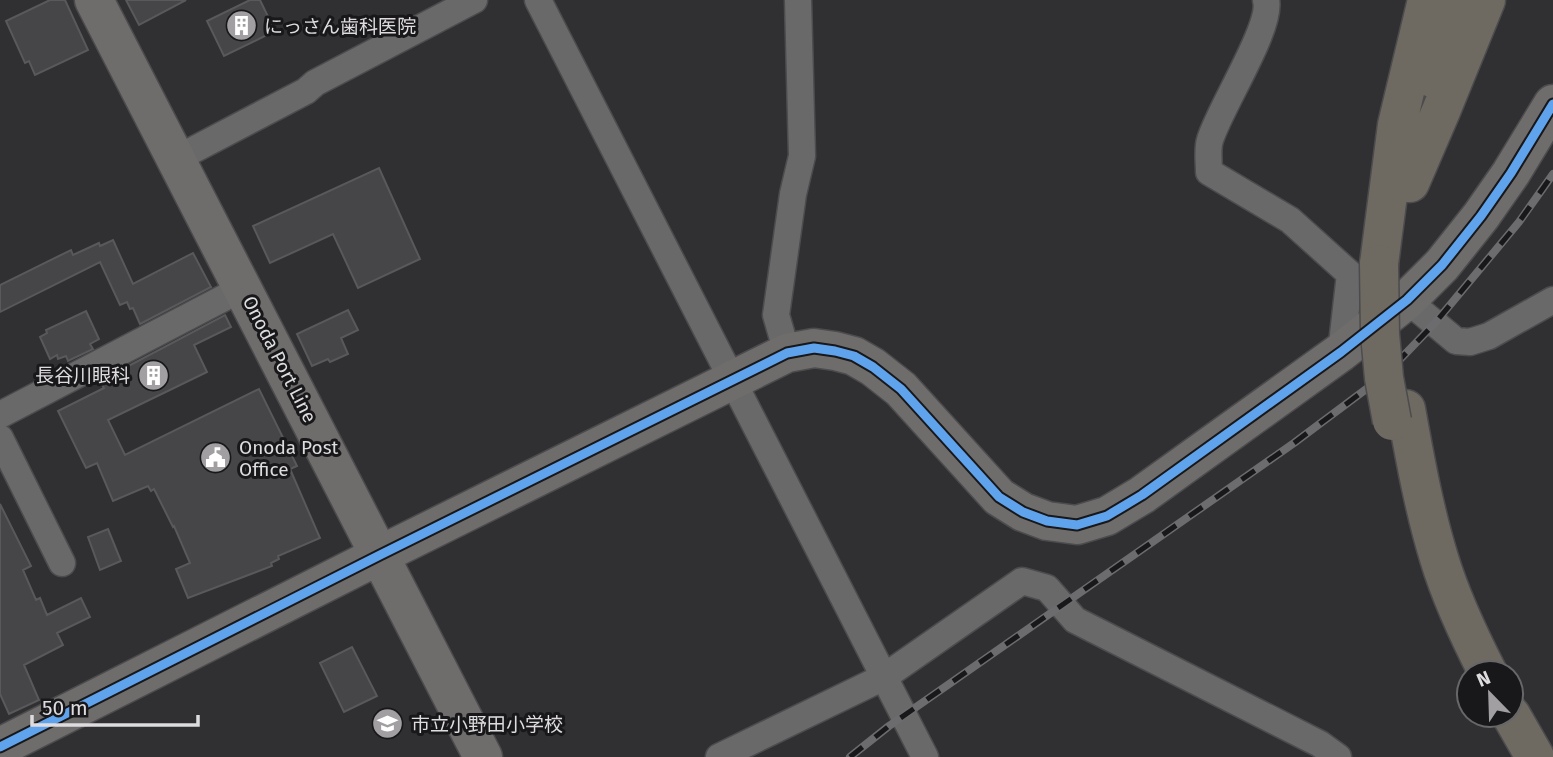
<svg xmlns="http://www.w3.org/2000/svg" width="1553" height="757" viewBox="0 0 1553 757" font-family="'Fira Sans','Noto Sans JP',sans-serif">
  <rect width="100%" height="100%" fill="#302f31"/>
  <path fill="#464547" stroke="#59585a" stroke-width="2" d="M50 0H65L88 50 35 75 29 61 25 63 6 21Z
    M126 0H186L139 25Z
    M250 0H260L275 31 224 56 207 21Z
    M379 168 420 259 358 288 333 234 270 263 253 226Z
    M113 240 133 284 193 253 211 287 140 324 133 308 130 309 127 302 120 305 100 262 0 312V285L71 250 73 255 99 243 100 246Z
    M348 310 358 330 341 338 348 354 330 362 328 359 312 366 297 334Z
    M86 311 99 339 90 344 93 349 68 361 66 356 58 359 57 355 50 359 40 337 47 333 46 330Z
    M225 315 231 327 194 345 207 372 108 420 125 455 259 389 297 466 290 469 320 538 278 556 279 559 271 563 272 566 188 598 176 569 190 563 174 526 173 527 154 489 151 491 148 486 113 501 97 463 86 468 58 411 104 388 100 381Z
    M0 504 31 566 23 570 36 600 40 598 47 615 81 598 90 617 57 633 63 645 24 665 39 700 9 714 0 694Z
    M108 529 121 561 100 570 88 537Z
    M352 647 377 696 344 712 320 663Z"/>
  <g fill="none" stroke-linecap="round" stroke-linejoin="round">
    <defs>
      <path id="street" d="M538 0 925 757
        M1266 0C1273 26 1219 109 1210 140 1207 149 1209 162 1209 172L1290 220 1350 274 1341 352
        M176 159 306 91 315 83 474 0
        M1407 300 1456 341 1470 342 1489 336 1553 300
        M787 353 776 315 793 194 802 156 798 0
        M0 415 243 288
        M0 438 62 563
        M719 757 884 677 1022 581 1047 588 1075 620 1320 744 1338 757"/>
      <path id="secondary" d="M94 0 483 757
        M0 747 380 555 787 353 814 348 835 351 854 356 873 367 901 389 999 497 1023 512 1047 521 1077 525 1107 516 1142 495 1341 352 1407 300 1442 265 1481 216 1511 173 1553 104"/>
      <path id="highway" d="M1432 78 1457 0
        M1410 183 1441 111 1486 0
        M1379 264 1397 125 1427 0
        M1406 409C1415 459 1424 509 1439 558 1451 598 1469 636 1488 673
        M1511 715 1535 757"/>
    </defs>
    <use href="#street" stroke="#4c4b4d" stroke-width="29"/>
    <use href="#secondary" stroke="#4c4b4d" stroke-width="41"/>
    <use href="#highway" stroke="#4c4b4d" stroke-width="41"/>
    <use href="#street" stroke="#6a696a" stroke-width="26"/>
    <use href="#secondary" stroke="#6f6d6c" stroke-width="38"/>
    <use href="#highway" stroke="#6e6961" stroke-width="38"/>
    <defs>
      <path id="rail" d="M850 757 889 726 1294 443 1385 375 1435 323 1519 222 1553 174"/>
    </defs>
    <use href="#rail" stroke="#6c6b6d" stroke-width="8"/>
    <use href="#rail" stroke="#181719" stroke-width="5" stroke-dasharray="16" stroke-linecap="butt"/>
    <defs>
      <path id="highway-bridge" d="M1379 264 1380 334 1384 378 1392 421"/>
    </defs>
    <use href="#highway-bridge" stroke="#4c4b4d" stroke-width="41" stroke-linecap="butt"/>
    <use href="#highway-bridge" stroke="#6e6961" stroke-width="38"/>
    <defs>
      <path id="cycleway" d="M0 747 380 555 787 353 814 348 835 351 854 356 873 367 901 389 999 497 1023 512 1047 521 1077 525 1107 516 1142 495 1341 352 1407 300 1442 265 1481 216 1511 173 1553 104"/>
    </defs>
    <use href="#cycleway" stroke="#181719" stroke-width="13"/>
    <use href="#cycleway" stroke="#60a3ed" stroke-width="9"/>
  </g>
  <defs>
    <symbol id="building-disc" viewBox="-11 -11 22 22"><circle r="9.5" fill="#a19fa1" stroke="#181719"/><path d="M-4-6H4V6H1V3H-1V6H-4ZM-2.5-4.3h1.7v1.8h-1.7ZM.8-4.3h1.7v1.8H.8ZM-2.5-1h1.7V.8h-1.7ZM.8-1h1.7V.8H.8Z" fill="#fff"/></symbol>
    <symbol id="civic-disc" viewBox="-11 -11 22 22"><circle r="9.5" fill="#a19fa1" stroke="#181719"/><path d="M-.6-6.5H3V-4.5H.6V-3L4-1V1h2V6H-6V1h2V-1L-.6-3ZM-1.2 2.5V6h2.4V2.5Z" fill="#fff"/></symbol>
    <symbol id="school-disc" viewBox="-11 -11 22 22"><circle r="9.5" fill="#a19fa1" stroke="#181719"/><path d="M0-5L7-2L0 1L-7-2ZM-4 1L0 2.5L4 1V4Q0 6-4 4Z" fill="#fff"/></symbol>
  </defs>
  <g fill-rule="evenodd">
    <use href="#building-disc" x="224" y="8" width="35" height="35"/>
    <use href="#building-disc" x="136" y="358" width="35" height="35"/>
    <use href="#civic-disc" x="198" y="440" width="35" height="35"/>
    <use href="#school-disc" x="370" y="706" width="35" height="35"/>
  </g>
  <g text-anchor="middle" stroke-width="6" stroke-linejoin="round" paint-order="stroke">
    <g font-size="19" fill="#dedcde" stroke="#181719" text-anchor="start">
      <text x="264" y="33">にっさん歯科医院</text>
      <text x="130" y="382" text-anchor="end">長谷川眼科</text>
      <text x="239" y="454">Onoda Post<tspan x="239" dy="22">Office</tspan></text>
      <text x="411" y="731">市立小野田小学校</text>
    </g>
    <g font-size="19" fill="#dedcde" stroke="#181719">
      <text transform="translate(280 359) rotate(63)" y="7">Onoda Port Line</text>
    </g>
  </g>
  <g transform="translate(1490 694) rotate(337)"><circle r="33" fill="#181719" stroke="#676668" stroke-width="2"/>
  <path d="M0-5L12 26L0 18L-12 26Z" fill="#a19fa1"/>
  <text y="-10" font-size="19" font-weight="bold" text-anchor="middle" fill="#dedcde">N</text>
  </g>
  <path d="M32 715v10h166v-10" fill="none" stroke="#dedcde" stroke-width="3.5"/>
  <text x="42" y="715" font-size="21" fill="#dedcde" stroke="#181719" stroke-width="5" paint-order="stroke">50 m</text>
</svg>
